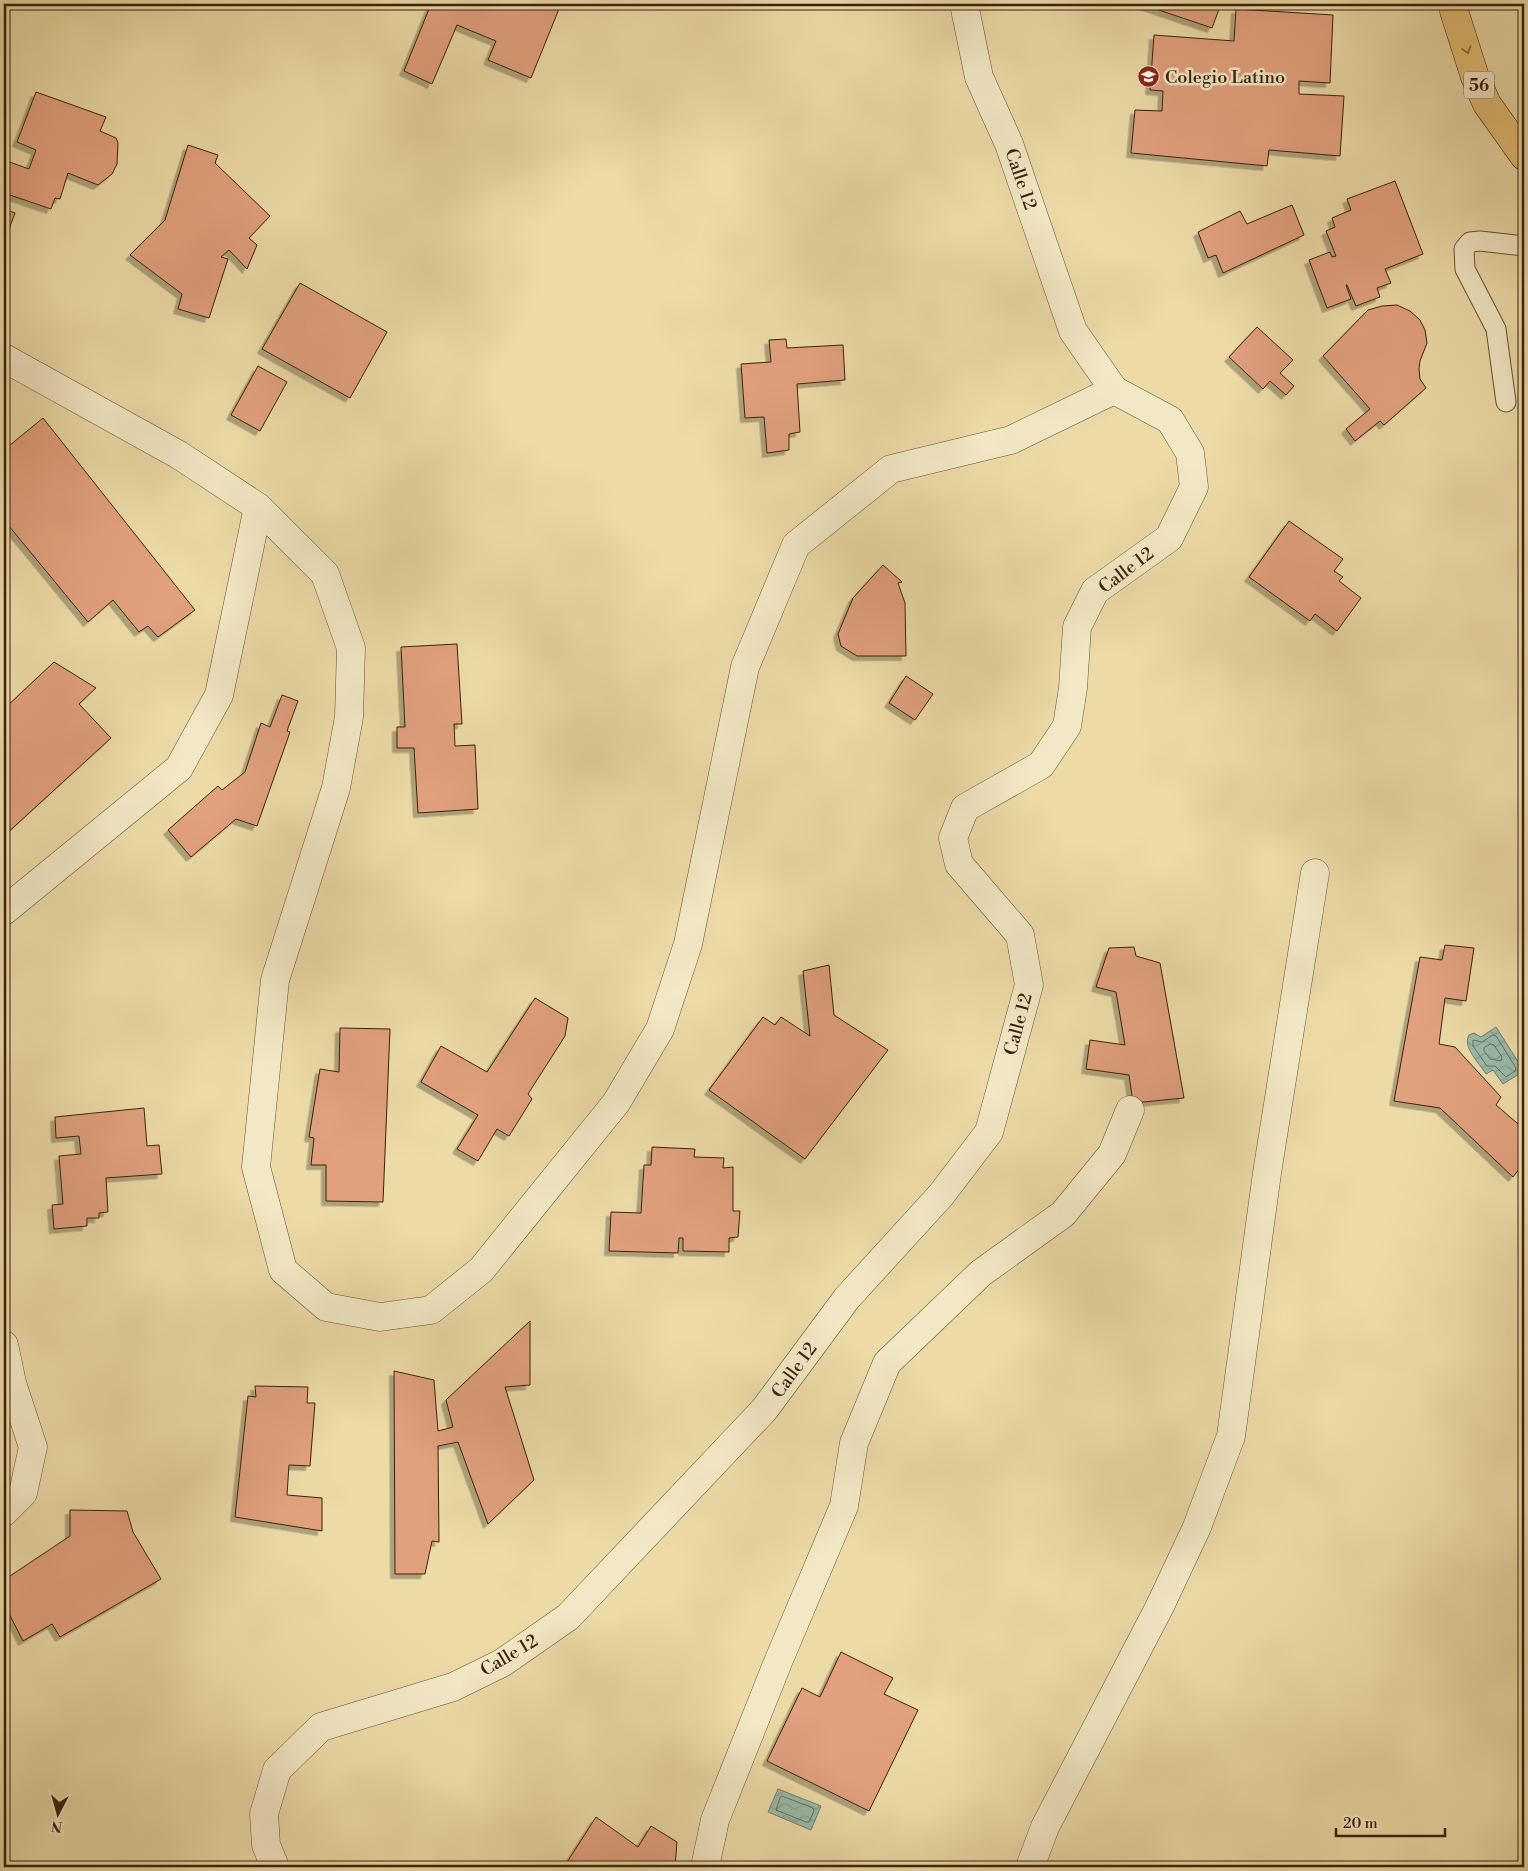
<svg xmlns="http://www.w3.org/2000/svg" width="1528" height="1871" viewBox="0 0 1528 1871" font-family="'Libre Bodoni',serif">
  <defs>
    <pattern id="water-waves" width="16" height="10" patternUnits="userSpaceOnUse" patternTransform="scale(1.25)"><rect width="16" height="10" fill="#99bbab"/><path d="M0 5q4-4 8 0t8 0" fill="none" stroke="#85a092"/></pattern>
    <filter id="shadow"><feDropShadow dx="-4.5" dy="4.5" stdDeviation="0" flood-color="#0004"/></filter>
  </defs>
  <rect width="100%" height="100%" fill="#ecdba7"/>
  <filter id="stains"><feTurbulence type="fractalNoise" baseFrequency=".004" numOctaves="4"/><feColorMatrix values="0 0 0 0 .2 0 0 0 0 .09 0 0 0 0 .02 0 0 0 .5 -.17"/></filter>
  <radialGradient id="worn" r=".72"><stop offset=".6" stop-color="#630" stop-opacity="0"/><stop offset="1" stop-color="#630" stop-opacity=".3"/></radialGradient>
  <path fill="url(#water-waves)" stroke="#737d6c" d="M1496 1027 1524 1071 1503 1084 1493 1070 1486 1074C1480 1064 1462 1047 1469 1035L1474 1033 1481 1037Z
    M778 1789 821 1806 811 1830 768 1812Z"/>
  <g fill="none" stroke-linecap="round" stroke-linejoin="round">
    <path stroke="#696e5c" stroke-width="1" d="M1493 1035 1496 1036 1516 1068 1515 1071 1506 1077 1495 1066H1487L1473 1046V1040L1482 1042Z
      M1491 1044 1494 1045 1502 1057 1501 1061 1490 1059 1484 1051V1048Z
      M782 1796 813 1808 814 1811 809 1822H806L776 1810 780 1798Z"/>
  </g>
  <path fill="#e1a07e" stroke="#39210d" filter="url(#shadow)" d="M431 4H561L531 78 488 60 496 41 457 25 432 84 404 71Z
    M1141 4H1221L1212 28Z
    M1236 9 1333 15 1330 83 1299 81V94L1344 96 1340 156 1269 150 1267 166 1131 153 1135 110 1162 111 1163 91 1150 90 1154 35 1234 41Z
    M36 92 106 117 100 131 116 138 118 143 117 164 112 174 98 185 68 173 60 199 55 198 51 209 4 193V160L29 169 36 150 17 142Z
    M188 145 218 155 215 163 270 216 249 238 257 245 247 269 229 250 221 257 228 259 209 318 178 309 182 294 130 255 165 220Z
    M1395 181 1423 254 1385 269 1391 283 1377 288 1380 297 1356 306 1347 285H1346L1351 299 1327 308 1309 260 1330 252 1332 257 1336 256 1326 231 1335 227 1332 218 1351 210 1347 199Z
    M1292 205 1304 235 1223 273 1216 255 1208 258 1198 232 1240 211 1247 224Z
    M4 209 15 213 4 243Z
    M300 283 387 332 350 398 262 349Z
    M1397 305 1410 311 1420 320 1425 330 1427 343 1420 361 1419 369 1420 379 1426 388 1384 425 1380 421 1355 441 1346 429 1370 409 1323 356 1368 310 1382 306Z
    M1257 327 1293 360 1280 373 1294 386 1286 395 1270 381 1263 389 1229 357Z
    M786 339 787 348 843 345 845 380 797 384 800 432 789 434V450L767 453 764 417 745 418 741 364 771 362 769 340Z
    M258 366 287 382 260 431 231 415Z
    M43 418 195 610 158 637 148 626 139 632 113 600 88 622 4 520V450Z
    M1289 521 1343 559 1334 571 1343 577 1339 581 1361 598 1337 631 1315 614 1310 621 1249 577Z
    M883 565 902 582 898 583 905 603 906 656H857L841 646 838 634 853 598Z
    M457 644 462 724H454L455 746 475 745 478 809 418 813 414 748H397V727H405L401 647Z
    M54 662 96 688 79 704 111 738 4 836V709Z
    M906 676 933 694 915 720 889 703Z
    M282 695 298 701 287 731 290 732 257 826 236 819 191 857 168 830 218 786 222 790 245 772 261 723 270 727Z
    M1445 945 1474 948 1466 1001 1445 998 1439 1044 1455 1047 1501 1097 1496 1105 1524 1129V1163L1513 1177 1440 1108 1394 1101 1420 957 1442 960Z
    M1134 947 1136 956 1160 963 1184 1098 1133 1103 1129 1075 1086 1069 1090 1040 1125 1045 1116 992 1096 987 1109 948Z
    M829 965 834 1015 888 1050 805 1159 709 1090 763 1017 775 1025 781 1017 810 1036 803 971Z
    M535 998 568 1018 565 1036 528 1094 532 1099 509 1136 497 1129 478 1161 457 1149 478 1115 421 1082 441 1046 487 1072Z
    M340 1028 390 1029 383 1202 326 1201V1165H311L314 1138 309 1137 320 1069 339 1072Z
    M144 1108 147 1146 159 1145 162 1174 106 1178 108 1212 99 1213V1218H87V1226L54 1229 52 1205 63 1204 59 1156 81 1154 79 1136 56 1138 55 1117Z
    M652 1147 695 1149 694 1157 724 1158 723 1168 733 1167V1211H740L738 1237 729 1238V1252L683 1251V1238H679L678 1253 609 1251 611 1212 641 1213 644 1165H651Z
    M530 1321V1385L505 1387 534 1480 488 1524 458 1442 438 1446 439 1542 432 1541 425 1574H395L394 1371 434 1380 438 1431 453 1427 446 1400Z
    M255 1386 308 1387 307 1403H315L310 1466 289 1465 287 1495 322 1498V1531L235 1517 248 1396 256 1397Z
    M70 1510 127 1511 133 1532 161 1579 60 1637 52 1624 23 1641 4 1604V1580L70 1536Z
    M841 1652 893 1678 884 1694 918 1710 869 1811 767 1761 802 1688 820 1697Z
    M596 1817 638 1847 651 1826 677 1842 675 1867H564Z"/>
  <g fill="none" stroke-linecap="round" stroke-linejoin="round">
    <defs>
      <path id="service" d="M1506 402 1496 329 1465 269 1464 249 1470 242 1480 241 1524 246"/>
      <path id="minor" d="M4 358 179 455 258 507 325 574 351 648 349 717 336 788 275 980 256 1167 283 1270 326 1307 380 1317 431 1310 481 1270 616 1103 660 1029 688 944 745 667 796 545 891 469 1011 440 1114 390
        M4 911 179 768 219 695 258 507
        M4 1345 12 1383 33 1447 23 1493 4 1512
        M275 1867 266 1845 264 1814 277 1770 321 1727 453 1687 502 1663 568 1617 764 1410 847 1298 941 1195 989 1132 1029 985 1020 935 959 864 953 838 965 808 1041 765 1067 726 1073 688 1077 627 1095 591 1169 538 1194 487 1190 453 1170 420 1114 390 1073 331 1009 144 979 77 964 4
        M705 1867 715 1820 778 1662 844 1506 854 1443 887 1363 981 1273 1063 1214 1112 1154 1130 1110
        M1030 1867 1045 1827 1160 1606 1197 1527 1231 1436 1267 1173 1315 873"/>
      <path id="primary" d="M1454 4V11L1475 77 1487 104 1524 156"/>
    </defs>
    <use href="#service" stroke="#665034" stroke-width="21"/>
    <use href="#minor" stroke="#665034" stroke-width="29"/>
    <use href="#primary" stroke="#39210d" stroke-width="29"/>
    <use href="#service" stroke="#f3e8c6" stroke-width="19"/>
    <use href="#minor" stroke="#f3e8c6" stroke-width="28"/>
    <use href="#primary" stroke="#e6be74" stroke-width="28"/>
  </g>
  <defs><path id="oneway-chevron" d="M-2-3.5L2.5 0L-2 3.5" fill="none" stroke-width="1.6" stroke-linecap="round" stroke-linejoin="round" transform="scale(1.25)"/></defs>
  <use stroke="#907040" href="#oneway-chevron" transform="translate(1467 50) rotate(72)"/>
  <defs>
    <symbol id="school-disc" viewBox="-11 -11 22 22"><circle r="9.5" fill="#8f2418" stroke="#f3e8c6"/><path d="M0-5L7-2L0 1L-7-2ZM-4 1L0 2.5L4 1V4Q0 6-4 4Z" fill="#fff"/></symbol>
  </defs>
  <g fill-rule="evenodd">
    <use href="#school-disc" x="1136" y="64" width="25" height="25"/>
  </g>
  <g text-anchor="middle" stroke-width="5" stroke-linejoin="round" paint-order="stroke">
    <rect fill="#f3e8c6" stroke="#715d44" stroke-width="1" x="1464" y="71.5" width="30" height="27" rx="4"/>
    <g font-size="16" font-weight="bold" fill="#39210d">
      <text x="1479" y="91">56</text>
    </g>
    <g font-size="18" fill="#39210d" stroke="#f3e8c6" text-anchor="start">
      <text x="1165" y="83">Colegio Latino</text>
    </g>
    <g font-size="18" fill="#39210d" stroke="#f3e8c6">
      <text transform="translate(1021 179) rotate(71)" y="6">Calle 12</text>
      <text transform="translate(1126 570) rotate(-37)" y="6">Calle 12</text>
      <text transform="translate(1018 1024) rotate(-75)" y="6">Calle 12</text>
      <text transform="translate(794 1370) rotate(-54)" y="6">Calle 12</text>
      <text transform="translate(509 1655) rotate(-31)" y="6">Calle 12</text>
    </g>
  </g>
  <rect width="1528" height="1871" fill="none" stroke="#ecdba7" stroke-width="20"/>
  <rect x="5" y="5" width="1518" height="1861" fill="none" stroke="#39210d" stroke-width="2.5"/>
  <rect x="10" y="10" width="1508" height="1851" fill="none" stroke="#39210d"/>
  <g transform="translate(58 1814) rotate(186)" stroke="#f3e8c6" stroke-width="4" paint-order="stroke">
  <path d="M0-4L9 19L0 12L-9 19Z" fill="#39210d"/>
  <text y="-8" font-size="14" font-weight="bold" text-anchor="middle" fill="#39210d">N</text>
  </g>
  <path d="M1336 1828v8h109v-8" fill="none" stroke="#39210d" stroke-width="2.5"/>
  <text x="1343" y="1828" font-size="15" fill="#39210d" stroke="#f3e8c6" stroke-width="4" paint-order="stroke">20 m</text>
  <rect width="100%" height="100%" filter="url(#stains)"/>
  <rect width="100%" height="100%" fill="url(#worn)"/>
</svg>
